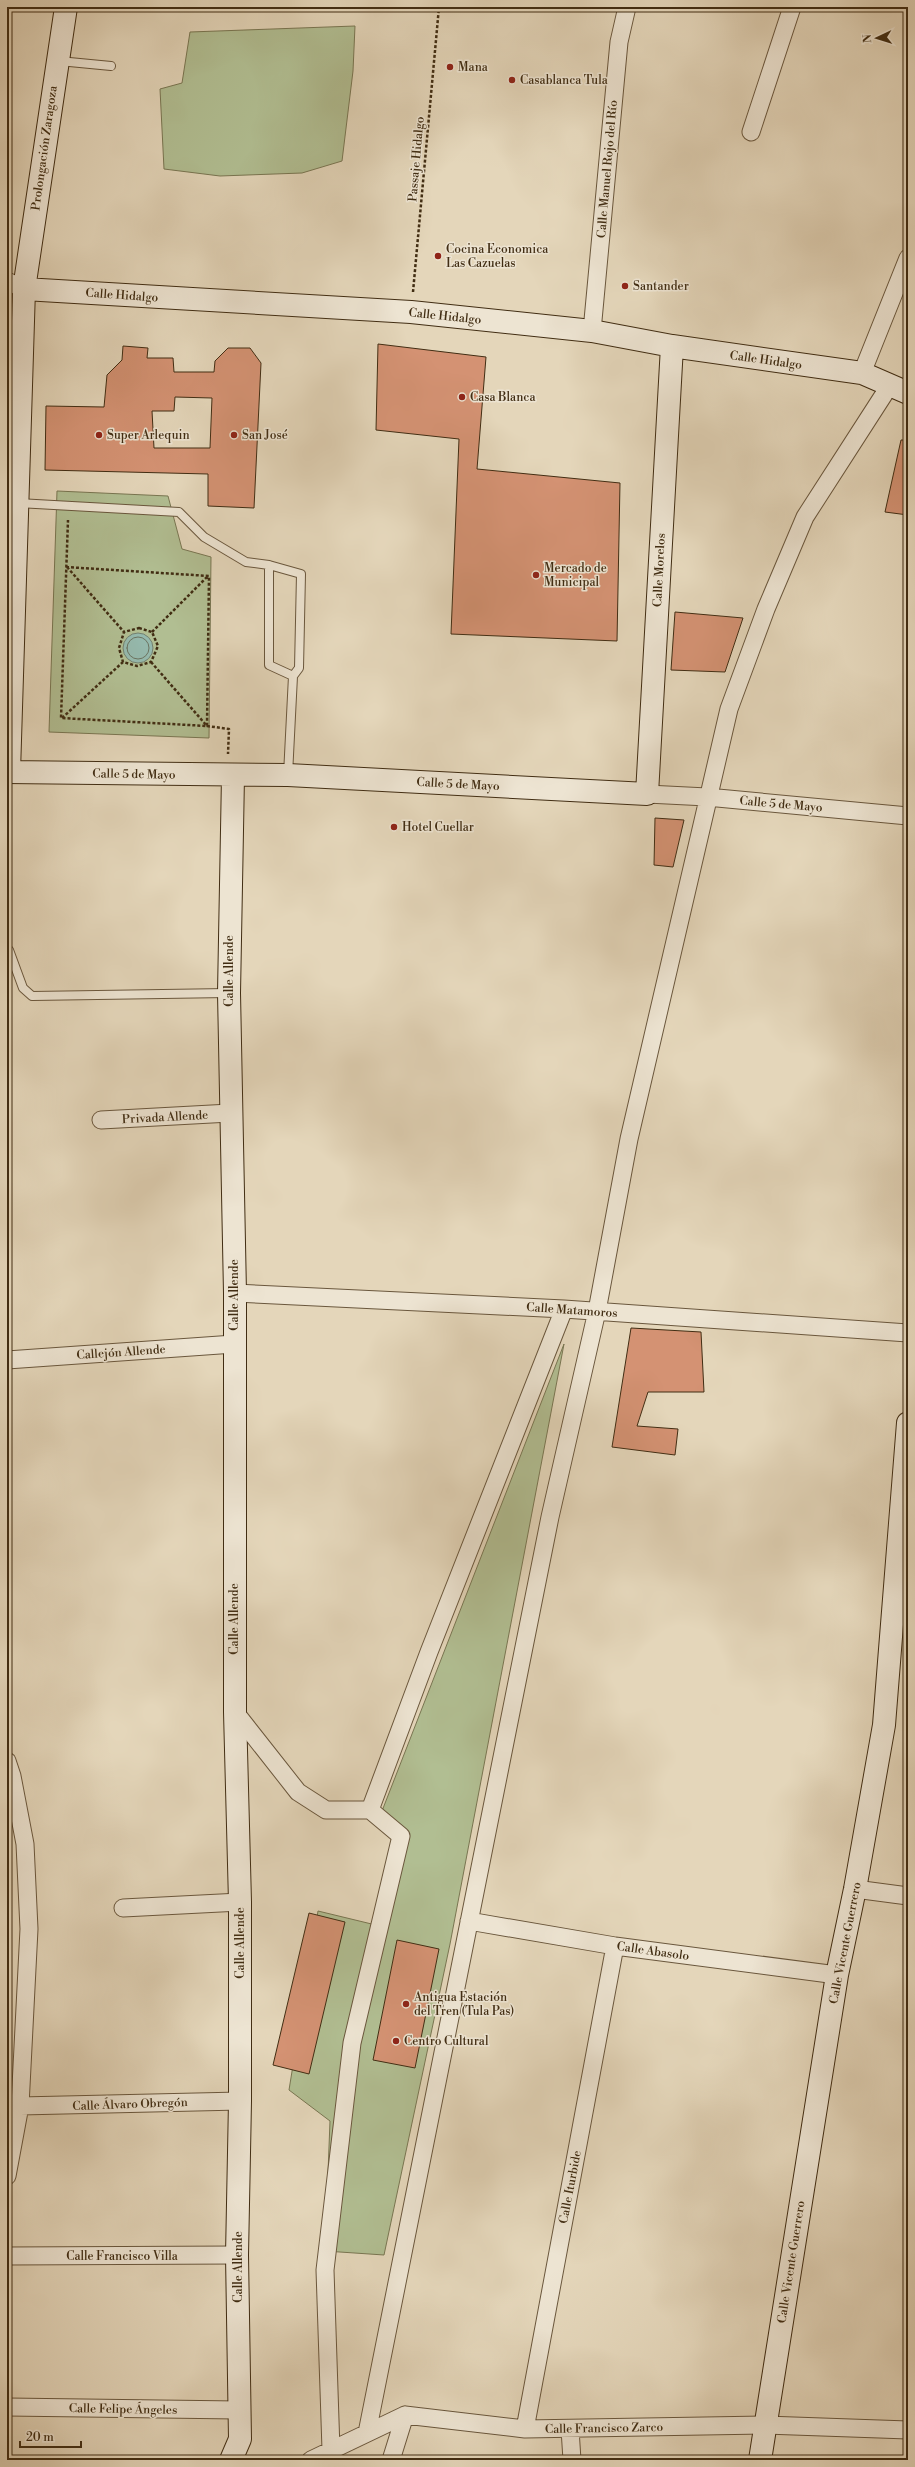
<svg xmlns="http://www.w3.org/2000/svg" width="915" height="2467" viewBox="0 0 915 2467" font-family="'Libre Bodoni',serif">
  <rect width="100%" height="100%" fill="#e4d6ba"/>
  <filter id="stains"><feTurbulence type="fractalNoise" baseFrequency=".005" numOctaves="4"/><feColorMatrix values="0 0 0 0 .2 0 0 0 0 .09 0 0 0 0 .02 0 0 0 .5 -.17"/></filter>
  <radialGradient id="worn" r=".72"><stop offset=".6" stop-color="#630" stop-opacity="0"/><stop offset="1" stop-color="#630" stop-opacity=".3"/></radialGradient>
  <path fill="#b1be92" stroke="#797652" d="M355 26 353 71 342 161 302 173 220 176 164 169 160 89 182 83 190 32Z
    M7 317H18L7 654Z
    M57 491 168 496 182 549 211 557 209 738 49 732Z
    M564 1344 450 1944 384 2255 325 2251 330 2121 289 2090 318 1911 384 1927 407 1832 382 1811Z"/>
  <path fill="#95b9ad" stroke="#73816f" d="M123 648a15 15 0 1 1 30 0a15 15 0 1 1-30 0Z"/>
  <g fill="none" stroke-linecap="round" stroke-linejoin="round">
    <path stroke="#6b7360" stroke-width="1" d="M127 648a11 11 0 1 1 22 0a11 11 0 1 1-22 0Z"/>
  </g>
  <path fill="#d49273" stroke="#412d13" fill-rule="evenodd" d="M378 344 486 357 477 469 620 483 617 641 451 634 459 439 376 430Z
    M123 346 148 348 147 358H173L174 372H214L215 361 228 348H250L261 363 254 508 208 506V474L45 470 46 406 104 407 107 375 122 360ZM175 397 212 398 210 448H154L152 411H174Z
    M901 440H908V515L885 512Z
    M675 612 743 618 725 672 671 670Z
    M655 818 684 820 673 867 654 865Z
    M631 1328 701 1332 704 1392H648L637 1426 678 1429 675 1455 612 1447Z
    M309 1913 345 1922 309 2074 273 2065Z
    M397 1940 439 1949 415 2068 373 2060Z"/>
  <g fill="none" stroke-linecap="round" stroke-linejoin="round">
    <defs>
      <path id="lane" d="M59 61 111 66
        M18 503 179 512 204 537 246 562 269 565 301 574 299 668 293 676 288 775
        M269 565V665L293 676
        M9 950 23 988 32 996 228 993"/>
      <path id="street" d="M751 132 792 7
        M7 281 24 289
        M592 331 619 42 627 7
        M862 373 908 258
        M647 794 707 797 908 816
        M101 1120 230 1113
        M235 1293 564 1309 908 1333
        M7 1360 234 1344
        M235 1712 298 1792 326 1810H370L401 1836 352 2043 325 2270 331 2450
        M7 1761 12 1776 25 1844 29 1929 20 2106 7 2176
        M370 1810 429 1652 564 1309
        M855 1889 908 1896
        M123 1908 240 1902
        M469 1921 615 1946 837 1975
        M20 2106 240 2101
        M7 2256 237 2255
        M7 2407 238 2410
        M525 2429 615 1946
        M570 2429 572 2460
        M367 2433 550 1517 597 1311 629 1139 729 709 766 609 805 517 890 385
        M311 2460 405 2415 525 2429 765 2425 908 2430
        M391 2460 405 2415"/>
      <path id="secondary" d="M24 289 411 312 592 331 672 346 862 373 908 393
        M7 772 288 775 647 794 672 346
        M9 772 24 289 66 7
        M231 2460 240 2439 237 2255 240 2101V1902L235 1712V1293L229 993 233 776
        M760 2460 837 1975 855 1889 884 1725 908 1423"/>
    </defs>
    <use href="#lane" stroke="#6a573d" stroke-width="10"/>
    <use href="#street" stroke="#6a573d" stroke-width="19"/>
    <use href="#secondary" stroke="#412d13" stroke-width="24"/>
    <path stroke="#412d13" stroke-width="2.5" stroke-dasharray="3 2" stroke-linecap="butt" d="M413 292 439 7
      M66 567 209 576 207 726 61 718 68 520
      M67 567 124 632
      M139 628 152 632 158 646 151 662 137 666 123 662 119 648 124 632Z
      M152 632 208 576
      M151 662 207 726 229 729 228 754
      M62 718 123 662"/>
    <use href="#lane" stroke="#ede4d2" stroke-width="8"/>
    <use href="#street" stroke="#ede4d2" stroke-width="17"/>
    <use href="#secondary" stroke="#ede4d2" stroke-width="22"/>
  </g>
  <g fill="#8f2418" stroke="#ede4d2" stroke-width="1.5">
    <circle cx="450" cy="67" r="4"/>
    <circle cx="512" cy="80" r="4"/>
    <circle cx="438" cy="256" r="4"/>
    <circle cx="625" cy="286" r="4"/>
    <circle cx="462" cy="397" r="4"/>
    <circle cx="99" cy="435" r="4"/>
    <circle cx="234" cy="435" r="4"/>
    <circle cx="536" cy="575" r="4"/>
    <circle cx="394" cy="827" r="4"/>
    <circle cx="406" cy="2004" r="4"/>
    <circle cx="396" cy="2041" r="4"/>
  </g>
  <g text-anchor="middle" stroke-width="3" stroke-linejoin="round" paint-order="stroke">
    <g font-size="12" fill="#412d13" stroke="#ede4d2" text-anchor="start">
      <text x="458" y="71">Mana</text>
      <text x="520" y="84">Casablanca Tula</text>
      <text x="446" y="253">Cocina Economica<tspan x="446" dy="14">Las Cazuelas</tspan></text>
      <text x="633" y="290">Santander</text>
      <text x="470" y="401">Casa Blanca</text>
      <text x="107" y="439">Super Arlequin</text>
      <text x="242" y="439">San José</text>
      <text x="544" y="572">Mercado de<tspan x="544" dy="14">Municipal</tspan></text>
      <text x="402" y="831">Hotel Cuellar</text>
      <text x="414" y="2001">Antigua Estación<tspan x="414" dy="14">del Tren (Tula Pas)</tspan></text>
      <text x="404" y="2045">Centro Cultural</text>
    </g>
    <g font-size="12" fill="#412d13" stroke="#ede4d2">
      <text transform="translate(44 148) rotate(-82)" y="4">Prolongación Zaragoza</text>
      <text transform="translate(416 159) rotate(-85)" y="4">Passaje Hidalgo</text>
      <text transform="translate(607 169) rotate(-85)" y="4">Calle Manuel Rojo del Río</text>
      <text transform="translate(122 295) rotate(4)" y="4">Calle Hidalgo</text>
      <text transform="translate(445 316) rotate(6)" y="4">Calle Hidalgo</text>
      <text transform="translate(766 360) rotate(8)" y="4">Calle Hidalgo</text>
      <text transform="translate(659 570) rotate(-87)" y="4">Calle Morelos</text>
      <text transform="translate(134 774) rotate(1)" y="4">Calle 5 de Mayo</text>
      <text transform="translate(458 784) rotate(3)" y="4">Calle 5 de Mayo</text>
      <text transform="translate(781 804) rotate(5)" y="4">Calle 5 de Mayo</text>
      <text transform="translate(229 971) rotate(-90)" y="4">Calle Allende</text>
      <text transform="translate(165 1117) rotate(-3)" y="4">Privada Allende</text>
      <text transform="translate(234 1295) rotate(-90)" y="4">Calle Allende</text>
      <text transform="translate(572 1310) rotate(4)" y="4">Calle Matamoros</text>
      <text transform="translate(121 1352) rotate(-4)" y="4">Callejón Allende</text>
      <text transform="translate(234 1619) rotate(-90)" y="4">Calle Allende</text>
      <text transform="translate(240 1943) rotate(-90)" y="4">Calle Allende</text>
      <text transform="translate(845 1943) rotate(-79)" y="4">Calle Vicente Guerrero</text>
      <text transform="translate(653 1951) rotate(8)" y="4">Calle Abasolo</text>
      <text transform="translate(130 2104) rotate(-2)" y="4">Calle Álvaro Obregón</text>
      <text transform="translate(570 2187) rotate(-79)" y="4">Calle Iturbide</text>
      <text x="122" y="2260">Calle Francisco Villa</text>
      <text transform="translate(791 2262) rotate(-81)" y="4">Calle Vicente Guerrero</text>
      <text transform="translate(238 2267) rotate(-90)" y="4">Calle Allende</text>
      <text transform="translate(123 2409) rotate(1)" y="4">Calle Felipe Ángeles</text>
      <text transform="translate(604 2428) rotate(-1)" y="4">Calle Francisco Zarco</text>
    </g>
  </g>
  <rect width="915" height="2467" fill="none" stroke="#e4d6ba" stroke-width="24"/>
  <rect x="8" y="8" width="899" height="2451" fill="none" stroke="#412d13" stroke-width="2"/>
  <rect x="12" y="12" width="891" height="2443" fill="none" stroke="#412d13"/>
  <g transform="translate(877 38) rotate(266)" stroke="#ede4d2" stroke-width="3" paint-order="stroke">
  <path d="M0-3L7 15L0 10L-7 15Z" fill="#412d13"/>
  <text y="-6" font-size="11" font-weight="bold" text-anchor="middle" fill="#412d13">N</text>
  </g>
  <path d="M20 2441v6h61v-6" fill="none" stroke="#412d13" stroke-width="2"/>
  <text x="26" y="2441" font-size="12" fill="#412d13" stroke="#ede4d2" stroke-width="3" paint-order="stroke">20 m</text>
  <rect width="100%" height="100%" filter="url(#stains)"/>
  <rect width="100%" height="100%" fill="url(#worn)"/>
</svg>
